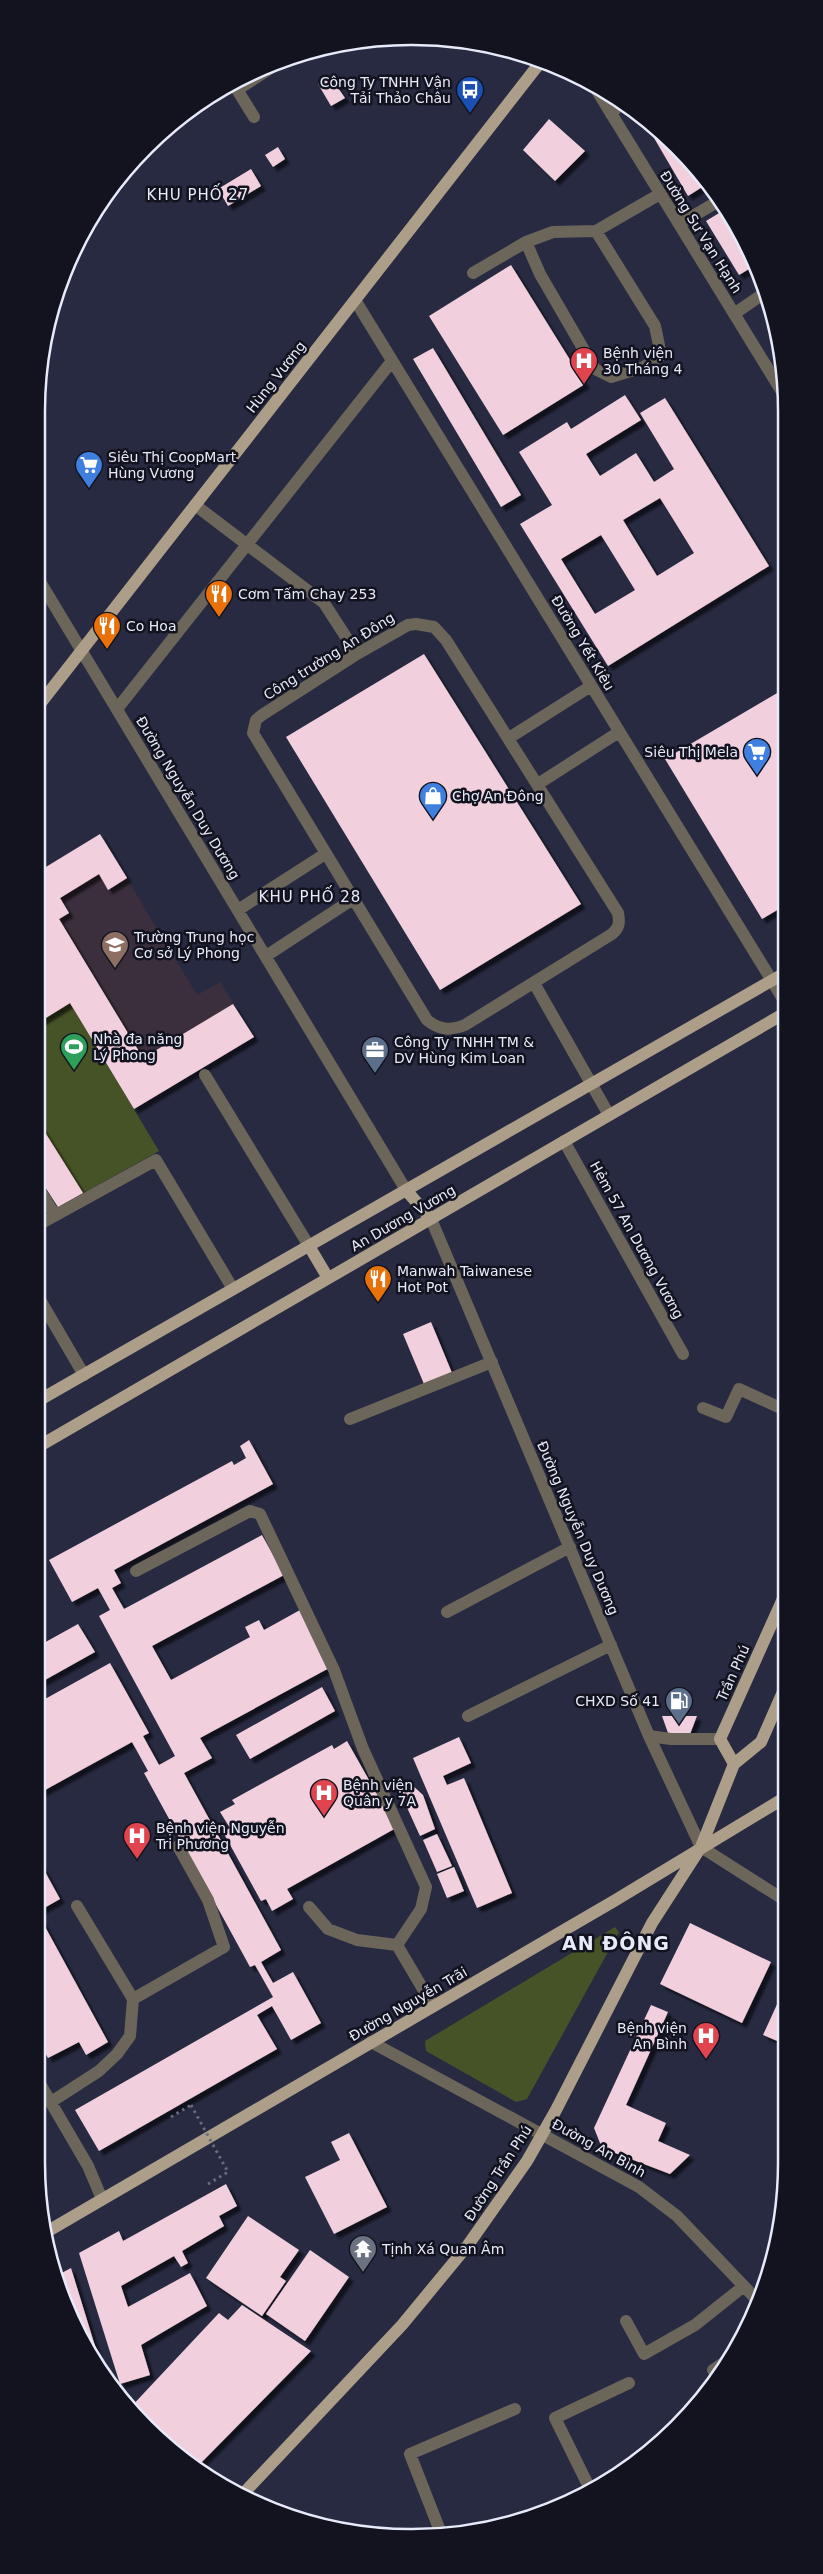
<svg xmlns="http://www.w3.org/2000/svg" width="823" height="2574" viewBox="0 0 823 2574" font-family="'DejaVu Sans',sans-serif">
  <defs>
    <filter id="shadow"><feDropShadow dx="4.5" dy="4.5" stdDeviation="1" flood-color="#0009"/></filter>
  </defs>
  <rect width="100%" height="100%" fill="#272a41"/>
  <path fill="#3b2f3d" d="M100 834 197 995 220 982 254 1037 134 1109 36 946V873Z"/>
  <path fill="#465326" d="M36 946 159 1151 58 1207 36 1173Z
    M615 1927 619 1932 527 2099 516 2102 426 2051 425 2041Z"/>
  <path fill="#f1cfdd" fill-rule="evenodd" filter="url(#shadow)" d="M334 73 340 82 336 85 345 98 331 106 318 84Z
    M549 119 585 151 555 181 523 150Z
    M647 126 693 164 707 184 688 196Z
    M278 147 285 159 273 167 265 155Z
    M251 169 261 186 228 206 218 189Z
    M724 210 748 246 754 266 739 275 706 221Z
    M511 265 585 384 503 435 429 316Z
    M433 348 521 495 501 507 413 359Z
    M625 395 641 420 586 454 600 476 636 453 654 482 674 469 640 413 665 398 769 566 608 666 520 524 552 505 519 452 567 422 571 429ZM660 498 694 553 657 576 623 520ZM601 535 635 590 595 614 561 559Z
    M424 654 581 904 440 990 286 737Z
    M784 689V906L762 919 665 759Z
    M100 834 127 878 108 890 99 874 60 898 69 913 59 919 143 1058 233 1004 254 1037 134 1109 70 1003 36 1024V873Z
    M36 1118 83 1193 58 1207 36 1173Z
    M431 1322 452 1373 424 1384 403 1334Z
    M249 1440 273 1484 114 1570 121 1583 112 1588 124 1609 262 1535 284 1575 152 1646 171 1680 250 1637 245 1627 259 1620 264 1630 300 1610 331 1667 200 1738 212 1758 184 1773 281 1950 261 1962 273 1983 293 1972 321 2023 291 2040 272 2006 257 2015 277 2049 99 2151 75 2110 273 1997 255 1965 250 1967 144 1773 148 1771 132 1742 36 1795V1704L110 1663 149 1733 143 1736 159 1765 175 1756 99 1616 110 1610 98 1588 72 1602 49 1560 232 1461 234 1465 246 1458 240 1446Z
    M78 1624 95 1652 36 1685V1634L42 1644Z
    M322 1687 335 1711 250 1759 236 1735Z
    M662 1716H697L690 1734 668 1733Z
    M459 1737 471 1763 443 1776 447 1785 464 1778 512 1893 477 1908 413 1758Z
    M347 1741 396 1828 287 1889 293 1899 272 1911 266 1899 261 1901 223 1832 230 1828 220 1812 235 1804 232 1800 332 1745 334 1749Z
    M412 1785 423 1795 435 1829 420 1836 399 1790Z
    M437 1834 452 1866 437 1872 423 1840Z
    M38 1859 60 1899 37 1912 108 2042 86 2055 79 2042 48 2058 36 2037V1860Z
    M454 1867 464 1891 447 1898 437 1874Z
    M690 1923 771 1962 742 2023 660 1984Z
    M779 2000 786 2003 787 2045 763 2035Z
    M651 2005 668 2012 626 2105 666 2123 658 2141 690 2155 670 2174 602 2148 594 2128Z
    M349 2133 387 2207 334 2234 305 2177 340 2160 331 2142Z
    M226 2184 237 2206 219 2216 224 2226 182 2251 188 2263 181 2267 174 2256 121 2286 128 2307 190 2273 207 2306 141 2345 150 2375 120 2384 79 2253 119 2231 123 2241Z
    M248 2216 299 2250 280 2277 286 2281 262 2316 206 2278Z
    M310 2250 349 2277 305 2341 266 2314Z
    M71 2268 99 2359 98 2360 65 2306 56 2276Z
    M242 2305 311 2351 196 2468 183 2460 129 2409 219 2313 228 2320Z"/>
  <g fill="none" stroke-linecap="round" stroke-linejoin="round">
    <path stroke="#686b7f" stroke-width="3" stroke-dasharray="2.5 4" stroke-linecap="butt" d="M171 2117 191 2105
      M208 2184 228 2172"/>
    <path stroke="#6c655a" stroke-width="12" d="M233 83 254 117
      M593 84 784 395
      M237 90 274 66
      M611 114 620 104
      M679 224 719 201
      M526 242 540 274 595 369 611 377 644 367 661 355 655 326 596 231
      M473 273 526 242 553 232 596 231 660 194
      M355 300 785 1002
      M734 314 763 294
      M195 505 324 603 357 654
      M36 575 406 1190
      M416 624 434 627 446 640 618 913C620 923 619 928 612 934L465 1025C450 1031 439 1030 427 1020L253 733 256 720 262 715 357 654 408 625Z
      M117 709 392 361
      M509 738 591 686
      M538 784 619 732
      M238 910 325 854
      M266 956 353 899
      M534 983 609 1115
      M205 1075 309 1246
      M564 1141 683 1354
      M36 1185 55 1215
      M431 1219 649 1736 701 1847 786 1901
      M36 1226 156 1160 233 1289
      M36 1293 84 1375
      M703 1408 726 1417 739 1389 785 1410
      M350 1419 492 1362
      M136 1571 250 1511 260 1514 334 1670 363 1749 426 1887 421 1909 397 1945 433 2006
      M447 1612 570 1547
      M468 1716 611 1645
      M649 1736 671 1739H720
      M309 1907 328 1929 357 1940 397 1945
      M133 1999 224 1947 208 1900 178 1846
      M371 2042 639 2187 677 2216 759 2302
      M36 2077 88 2166 102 2199
      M51 2102 99 2071 117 2054 130 2036 133 1999 77 1906
      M626 2321 644 2354 695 2325 744 2286
      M713 2370 731 2358
      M591 2491 555 2418 629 2383
      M442 2536 410 2454 515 2409"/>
    <path stroke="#ac9e88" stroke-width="12" d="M36 709 539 64
      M406 1190 431 1219
      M309 1246 328 1278
      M36 1402 785 973
      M36 1448 785 1013
      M734 1764 720 1739 786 1592
      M43 2234 614 1901 786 1797
      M241 2496 402 2325 468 2245 527 2161 556 2110 652 1923 701 1847 734 1764 761 1742 786 1685"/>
    <path stroke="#686b7f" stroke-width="3" stroke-dasharray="2.5 4" stroke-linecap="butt" d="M191 2105 228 2172"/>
  </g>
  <defs>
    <symbol id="bus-pin" viewBox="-11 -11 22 30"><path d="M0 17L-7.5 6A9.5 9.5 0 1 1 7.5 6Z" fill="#1a4fb4" stroke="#12131e"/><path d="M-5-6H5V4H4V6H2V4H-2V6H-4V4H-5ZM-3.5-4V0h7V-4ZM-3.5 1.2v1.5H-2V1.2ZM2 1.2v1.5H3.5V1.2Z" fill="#fff"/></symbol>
    <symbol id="hospital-pin" viewBox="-11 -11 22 30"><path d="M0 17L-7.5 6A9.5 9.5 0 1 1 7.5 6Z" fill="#e0444e" stroke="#12131e"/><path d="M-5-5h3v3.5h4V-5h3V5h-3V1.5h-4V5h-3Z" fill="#fff"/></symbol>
    <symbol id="supermarket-pin" viewBox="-11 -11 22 30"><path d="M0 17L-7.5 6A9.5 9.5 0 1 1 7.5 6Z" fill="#3f7fe0" stroke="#12131e"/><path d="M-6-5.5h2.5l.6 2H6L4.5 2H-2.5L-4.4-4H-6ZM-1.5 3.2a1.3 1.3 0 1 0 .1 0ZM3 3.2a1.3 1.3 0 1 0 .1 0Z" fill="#fff"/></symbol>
    <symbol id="restaurant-pin" viewBox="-11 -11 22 30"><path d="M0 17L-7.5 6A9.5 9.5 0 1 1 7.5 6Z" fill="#e8710a" stroke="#12131e"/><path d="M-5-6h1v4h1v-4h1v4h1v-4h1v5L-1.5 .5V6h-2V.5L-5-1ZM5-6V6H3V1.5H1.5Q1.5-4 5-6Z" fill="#fff"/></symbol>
    <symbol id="shop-pin" viewBox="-11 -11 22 30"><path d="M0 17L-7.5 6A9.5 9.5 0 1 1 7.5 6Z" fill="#3f7fe0" stroke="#12131e"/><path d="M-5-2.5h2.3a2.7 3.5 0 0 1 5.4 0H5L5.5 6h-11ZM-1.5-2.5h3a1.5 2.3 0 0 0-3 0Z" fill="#fff"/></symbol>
    <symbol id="school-pin" viewBox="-11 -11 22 30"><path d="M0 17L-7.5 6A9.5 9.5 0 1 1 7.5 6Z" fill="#8d6e63" stroke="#12131e"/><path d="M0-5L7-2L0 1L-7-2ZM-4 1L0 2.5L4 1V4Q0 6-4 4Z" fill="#fff"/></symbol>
    <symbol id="stadium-pin" viewBox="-11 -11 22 30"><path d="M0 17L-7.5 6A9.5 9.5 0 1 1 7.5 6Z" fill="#2e9e5b" stroke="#12131e"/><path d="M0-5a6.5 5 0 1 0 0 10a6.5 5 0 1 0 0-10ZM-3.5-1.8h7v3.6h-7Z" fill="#fff"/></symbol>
    <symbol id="office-pin" viewBox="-11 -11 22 30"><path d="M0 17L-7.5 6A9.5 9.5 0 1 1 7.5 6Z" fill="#5c6f8a" stroke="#12131e"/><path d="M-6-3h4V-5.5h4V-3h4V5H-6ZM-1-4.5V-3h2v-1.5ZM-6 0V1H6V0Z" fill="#fff"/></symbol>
    <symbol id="fuel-pin" viewBox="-11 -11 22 30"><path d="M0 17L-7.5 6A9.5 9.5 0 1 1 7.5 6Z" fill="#5c6f8a" stroke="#12131e"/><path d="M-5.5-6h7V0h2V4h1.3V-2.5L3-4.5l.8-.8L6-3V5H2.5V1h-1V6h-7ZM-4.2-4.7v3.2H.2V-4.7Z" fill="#fff"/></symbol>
    <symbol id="temple-pin" viewBox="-11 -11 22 30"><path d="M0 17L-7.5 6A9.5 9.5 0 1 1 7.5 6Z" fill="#6b7280" stroke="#12131e"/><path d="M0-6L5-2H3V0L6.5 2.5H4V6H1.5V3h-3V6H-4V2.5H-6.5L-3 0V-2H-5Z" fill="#fff"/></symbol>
  </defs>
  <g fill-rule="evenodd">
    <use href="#bus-pin" x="454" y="74" width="32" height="43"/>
    <use href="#hospital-pin" x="568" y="345" width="32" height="43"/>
    <use href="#supermarket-pin" x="73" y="449" width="32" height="43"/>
    <use href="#restaurant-pin" x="203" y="578" width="32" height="43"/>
    <use href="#restaurant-pin" x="91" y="610" width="32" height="43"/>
    <use href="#supermarket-pin" x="741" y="736" width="32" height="43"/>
    <use href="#shop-pin" x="417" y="780" width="32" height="43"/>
    <use href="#school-pin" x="99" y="929" width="32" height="43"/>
    <use href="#stadium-pin" x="58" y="1031" width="32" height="43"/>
    <use href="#office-pin" x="359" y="1034" width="32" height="43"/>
    <use href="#restaurant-pin" x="362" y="1263" width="32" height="43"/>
    <use href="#fuel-pin" x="663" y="1685" width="32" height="43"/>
    <use href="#hospital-pin" x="308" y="1777" width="32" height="43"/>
    <use href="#hospital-pin" x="121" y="1820" width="32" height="43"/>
    <use href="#hospital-pin" x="690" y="2020" width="32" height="43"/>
    <use href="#temple-pin" x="347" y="2233" width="32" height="43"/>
  </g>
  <g text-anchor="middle" stroke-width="5" stroke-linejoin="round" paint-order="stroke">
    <g font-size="14" fill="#e7eaf9" stroke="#12131e" text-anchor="start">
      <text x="451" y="87" text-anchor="end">Công Ty TNHH Vận<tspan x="451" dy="16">Tải Thảo Châu</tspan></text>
      <text x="603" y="358">Bệnh viện<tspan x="603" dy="16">30 Tháng 4</tspan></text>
      <text x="108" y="462">Siêu Thị CoopMart<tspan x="108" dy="16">Hùng Vương</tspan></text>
      <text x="238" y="599">Cơm Tấm Chay 253</text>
      <text x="126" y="631">Co Hoa</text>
      <text x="738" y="757" text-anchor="end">Siêu Thị Mela</text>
      <text x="452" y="801">Chợ An Đông</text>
      <text x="134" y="942">Trường Trung học<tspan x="134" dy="16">Cơ sở Lý Phong</tspan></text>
      <text x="93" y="1044">Nhà đa năng<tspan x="93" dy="16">Lý Phong</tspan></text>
      <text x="394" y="1047">Công Ty TNHH TM &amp;<tspan x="394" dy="16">DV Hùng Kim Loan</tspan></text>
      <text x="397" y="1276">Manwah Taiwanese<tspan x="397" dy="16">Hot Pot</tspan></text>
      <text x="660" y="1706" text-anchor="end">CHXD Số 41</text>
      <text x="343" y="1790">Bệnh viện<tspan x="343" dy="16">Quân y 7A</tspan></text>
      <text x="156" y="1833">Bệnh viện Nguyễn<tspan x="156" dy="16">Tri Phương</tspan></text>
      <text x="687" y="2033" text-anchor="end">Bệnh viện<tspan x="687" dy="16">An Bình</tspan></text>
      <text x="382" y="2254">Tịnh Xá Quan Âm</text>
    </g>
    <g font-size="14" fill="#e7eaf9" stroke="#12131e">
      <text transform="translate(701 232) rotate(58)" y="5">Đường Sư Vạn Hạnh</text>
      <text transform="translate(276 377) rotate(-52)" y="5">Hùng Vương</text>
      <text transform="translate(583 643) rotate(59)" y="5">Đường Yết Kiêu</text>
      <text transform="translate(329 656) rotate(-32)" y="5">Công trường An Đông</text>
      <text transform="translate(188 798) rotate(59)" y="5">Đường Nguyễn Duy Dương</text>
      <text transform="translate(403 1218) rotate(-30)" y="5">An Dương Vương</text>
      <text transform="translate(637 1240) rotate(61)" y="5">Hẻm 57 An Dương Vương</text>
      <text transform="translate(578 1528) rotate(67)" y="5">Đường Nguyễn Duy Dương</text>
      <text transform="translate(733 1673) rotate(-66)" y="5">Trần Phú</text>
      <text transform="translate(408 2004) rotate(-30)" y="5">Đường Nguyễn Trãi</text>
      <text transform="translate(599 2148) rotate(29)" y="5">Đường An Bình</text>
      <text transform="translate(498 2173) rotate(-57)" y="5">Đường Trần Phú</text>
    </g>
    <g font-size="15" letter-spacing="1" fill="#e7eaf9" stroke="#12131e">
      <text x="198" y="200">KHU PHỐ 27</text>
      <text x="310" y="902">KHU PHỐ 28</text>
    </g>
    <g font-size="19" font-weight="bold" letter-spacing="1" fill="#e7eaf9" stroke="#12131e">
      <text x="616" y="1950">AN ĐÔNG</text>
    </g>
  </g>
  <path d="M0 0H823V2574H0ZM411 45H412A366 366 0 0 1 778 411V2163A366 366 0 0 1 412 2529H411A366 366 0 0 1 45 2163V411A366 366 0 0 1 411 45Z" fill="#12131e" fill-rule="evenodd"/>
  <path fill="none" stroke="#e7eaf9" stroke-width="2.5" d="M411 45H412A366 366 0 0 1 778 411V2163A366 366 0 0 1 412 2529H411A366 366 0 0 1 45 2163V411A366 366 0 0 1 411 45Z"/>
</svg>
